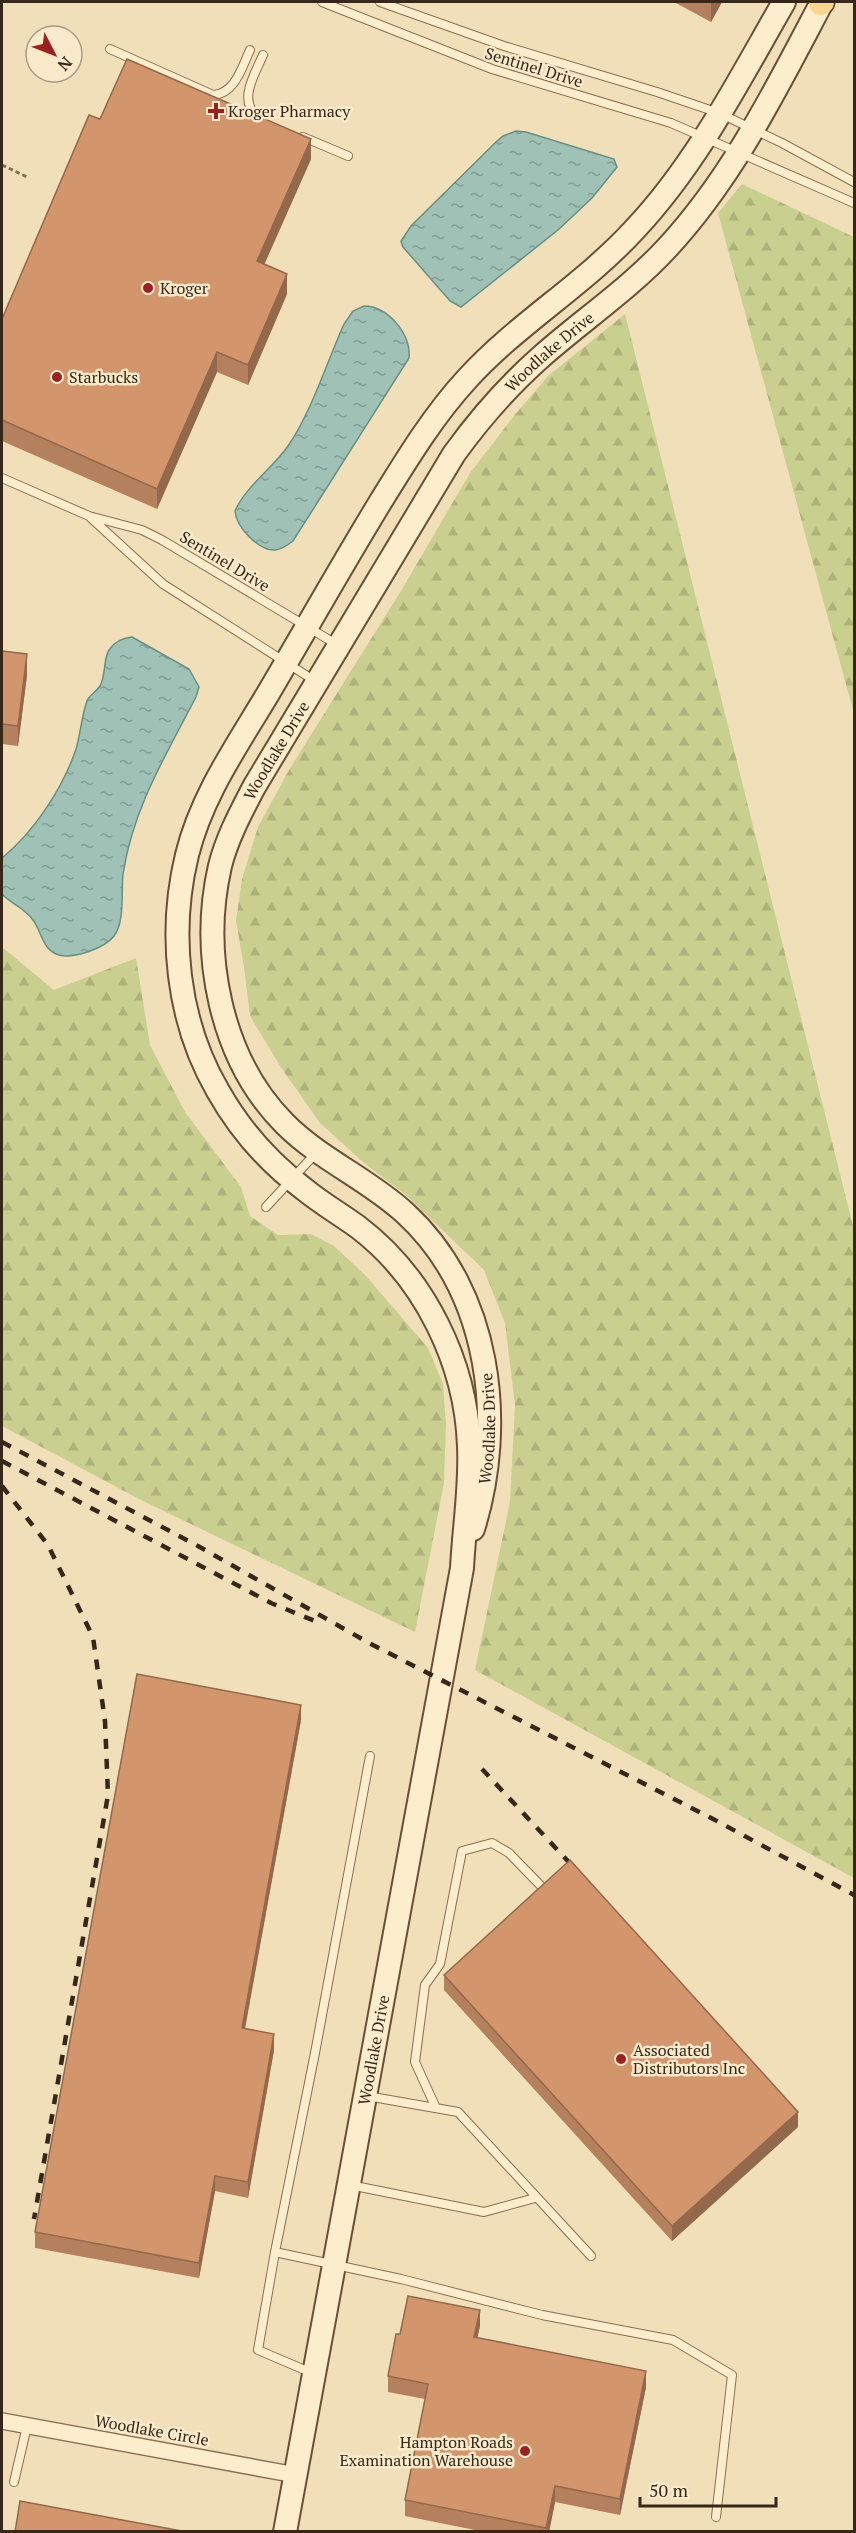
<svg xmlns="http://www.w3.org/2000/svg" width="856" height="2533" viewBox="0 0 856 2533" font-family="'PT Serif',serif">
  <defs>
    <pattern id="forest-firs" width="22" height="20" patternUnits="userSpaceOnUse" patternTransform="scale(1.5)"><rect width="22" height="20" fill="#c9cf8e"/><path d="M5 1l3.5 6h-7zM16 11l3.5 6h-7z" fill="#adb27a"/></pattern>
    <pattern id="water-ripples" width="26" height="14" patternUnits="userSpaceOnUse" patternTransform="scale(1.5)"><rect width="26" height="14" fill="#9fc1b6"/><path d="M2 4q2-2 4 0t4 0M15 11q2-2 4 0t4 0" fill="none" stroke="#829d93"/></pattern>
  </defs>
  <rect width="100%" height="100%" fill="#f1dfba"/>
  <path fill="url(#forest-firs)" d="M742 184 854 237V714L718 213Z
    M625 314 854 1230V1878L475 1670 510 1502 515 1405 505 1323 484 1270 407 1196 363 1162 320 1123 282 1069 250 1016 244 967 236 921 242 879 258 827 289 770 401 591 470 473 513 417 548 376Z
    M2 947 54 990 136 958 150 1045 185 1112 241 1187 250 1216 278 1235 311 1234 334 1246 366 1276 428 1348 443 1384 446 1424 444 1483 415 1632 141 1500 2 1426Z"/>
  <path fill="url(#water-ripples)" stroke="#668f84" stroke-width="1.5" d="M516 131 526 132 614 159 617 167 592 198 558 230 461 307 450 301 403 247 401 241 411 226 496 142 503 136Z
    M364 306C388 306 412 335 409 358L293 541C288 545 283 549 275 550 259 551 236 527 235 511 246 486 272 469 288 446 311 413 327 362 344 324L353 311Z
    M132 637 189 669 199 687 196 697C166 755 133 808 123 874 121 892 125 922 114 936 105 948 74 959 59 955 42 950 42 932 33 920 25 908 11 904 2 894V858C34 832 63 788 76 749 80 737 83 707 88 699 91 694 97 691 100 686 106 675 103 660 109 650 114 642 123 638 132 637Z"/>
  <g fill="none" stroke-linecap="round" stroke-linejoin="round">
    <defs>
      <path id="lane" d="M322 2 492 69 671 123 854 203
        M380 2 504 46 657 92 719 113 782 143 854 182
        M110 49 213 95C235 94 242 67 250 50
        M259 119C237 101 254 76 263 55
        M303 137 348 156
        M2 478 89 516 142 530 162 540 336 644
        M90 517 163 584 315 681
        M266 1207 316 1153
        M370 1756 315 2053 275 2252 401 2279 542 2315 673 2340 732 2375 716 2517
        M367 2096 458 2112 591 2256
        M436 2108 415 2062 425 1985 440 1964 462 1851 492 1843 509 1853 541 1886
        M350 2185 484 2212 535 2198
        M275 2252 258 2350 312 2373
        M14 2482 27 2426"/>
      <path id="street" d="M2 2421 296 2475"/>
      <g id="secondary">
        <path id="s1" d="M473 1529C506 1423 491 1292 405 1213 368 1179 321 1160 285 1124 220 1059 200 953 220 866 227 838 241 812 254 787L454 454C480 418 509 385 542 356 584 319 629 289 667 248 733 177 777 87 822 2"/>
        <path id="s2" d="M285 2532 462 1568C464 1528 471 1487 469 1446 466 1363 425 1278 358 1227 340 1214 321 1203 304 1189 268 1162 240 1130 218 1091 177 1021 168 933 187 855 203 790 244 736 276 680 311 620 345 560 381 501 407 459 433 416 467 379 518 323 584 285 635 229 697 163 739 80 784 2"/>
      </g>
      <path id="primary" d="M821 3 822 2"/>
    </defs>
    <use href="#lane" stroke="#896e53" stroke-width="10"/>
    <use href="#street" stroke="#896e53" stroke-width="18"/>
    <use href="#secondary" stroke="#6a4f37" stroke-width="26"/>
    <use href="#primary" stroke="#553c28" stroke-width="27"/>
    <path stroke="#896e53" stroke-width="3" stroke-dasharray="4.5 3" stroke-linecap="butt" d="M2 165 27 177"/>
    <use href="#lane" stroke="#fcedcd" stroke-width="8"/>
    <use href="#street" stroke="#fcedcd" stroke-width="15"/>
    <use href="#secondary" stroke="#fcedcd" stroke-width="22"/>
    <use href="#primary" stroke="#f9d58d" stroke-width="24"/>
    <path stroke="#36271a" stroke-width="4.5" stroke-dasharray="10 10" stroke-linecap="butt" d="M2 1442 198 1546 369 1643 715 1820 854 1895
      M2 1461 271 1603 322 1624
      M2 1486 48 1545 93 1637 105 1721 108 1795 34 2219
      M482 1769 580 1874"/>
  </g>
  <path fill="#b5805d" d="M674 2H722L711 22Z
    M100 119 311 159 264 264 287 294 248 385 217 372 157 509 2 441V319Z
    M2 651 27 675 18 746 2 744Z
    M301 1720 245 2029 274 2050 248 2198 215 2191 199 2278 35 2248V2232Z
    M444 1975 798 2127 672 2241 444 1990Z
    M480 2326 477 2338 646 2387 620 2515 555 2502 549 2532H485L405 2516V2500L425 2399 388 2392V2376Z"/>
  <path fill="#93684c" d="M711 2H722L711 22Z
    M311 139V159L257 281V261Z
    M287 274V294L248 385V365Z
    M217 352V372L157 509V489Z
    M27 654V675L18 746V726Z
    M301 1705V1720L242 2044V2028Z
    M274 2034V2050L248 2198V2182Z
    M798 2112V2127L672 2241V2226Z
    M215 2176V2191L199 2278V2263Z
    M480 2310V2326L474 2353V2337Z
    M646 2371V2387L620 2515V2499Z
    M555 2486V2502L549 2532H546Z"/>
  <path fill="#d2956c" stroke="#93684c" stroke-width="1.5" d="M127 59 311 139 257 261 287 274 248 365 217 352 157 489 2 420V319L89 115 100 119Z
    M2 651 27 654 18 726 2 724Z
    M137 1674 301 1705 242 2028 274 2034 248 2182 215 2176 199 2263 35 2232Z
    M570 1860 798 2112 672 2226 444 1975Z
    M408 2296 480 2310 474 2337 646 2371 620 2499 555 2486 546 2528 405 2500 428 2384 388 2376 396 2334H400Z
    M20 2501 187 2532H15Z"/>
  <g fill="#9c1f22" stroke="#f8eaca" stroke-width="2">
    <path d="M213 102h6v6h6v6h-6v6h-6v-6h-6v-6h6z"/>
    <circle cx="148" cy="288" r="6"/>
    <circle cx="57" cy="377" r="6"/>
    <circle cx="621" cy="2059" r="6"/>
    <circle cx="525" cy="2451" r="6"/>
  </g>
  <g text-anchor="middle" stroke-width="5" stroke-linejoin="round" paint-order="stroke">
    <g font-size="16" fill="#36271a" stroke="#f8eaca">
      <text transform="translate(534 67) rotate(17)" y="6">Sentinel Drive</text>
      <text dy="6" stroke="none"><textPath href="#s1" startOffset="1382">Woodlake Drive</textPath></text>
      <text transform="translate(225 561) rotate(31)" y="6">Sentinel Drive</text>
      <text dy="6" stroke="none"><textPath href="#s1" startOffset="896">Woodlake Drive</textPath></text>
      <text dy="6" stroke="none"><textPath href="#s1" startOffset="102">Woodlake Drive</textPath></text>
      <text dy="6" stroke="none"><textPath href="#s2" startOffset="490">Woodlake Drive</textPath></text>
      <text transform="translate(152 2430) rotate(10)" y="6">Woodlake Circle</text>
    </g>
    <g font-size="16" fill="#36271a" stroke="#f8eaca" text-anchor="start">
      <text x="228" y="117">Kroger Pharmacy</text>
      <text x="160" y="294">Kroger</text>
      <text x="69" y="383">Starbucks</text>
      <text x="633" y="2056">Associated<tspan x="633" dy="18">Distributors Inc</tspan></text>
      <text x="513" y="2448" text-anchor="end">Hampton Roads<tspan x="513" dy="18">Examination Warehouse</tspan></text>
    </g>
  </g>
  <rect width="856" height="2533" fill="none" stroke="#36271a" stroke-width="6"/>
  <g transform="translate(54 54) rotate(132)"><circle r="28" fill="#f8eaca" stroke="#aa9c84" stroke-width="1.5"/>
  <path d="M0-4.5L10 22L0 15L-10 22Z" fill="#9c1f22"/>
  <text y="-9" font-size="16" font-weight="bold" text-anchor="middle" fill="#36271a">N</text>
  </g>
  <path d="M640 2497v9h136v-9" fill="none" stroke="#36271a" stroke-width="3"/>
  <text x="649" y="2497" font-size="18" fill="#36271a" stroke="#f8eaca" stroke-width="4.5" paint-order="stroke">50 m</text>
</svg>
